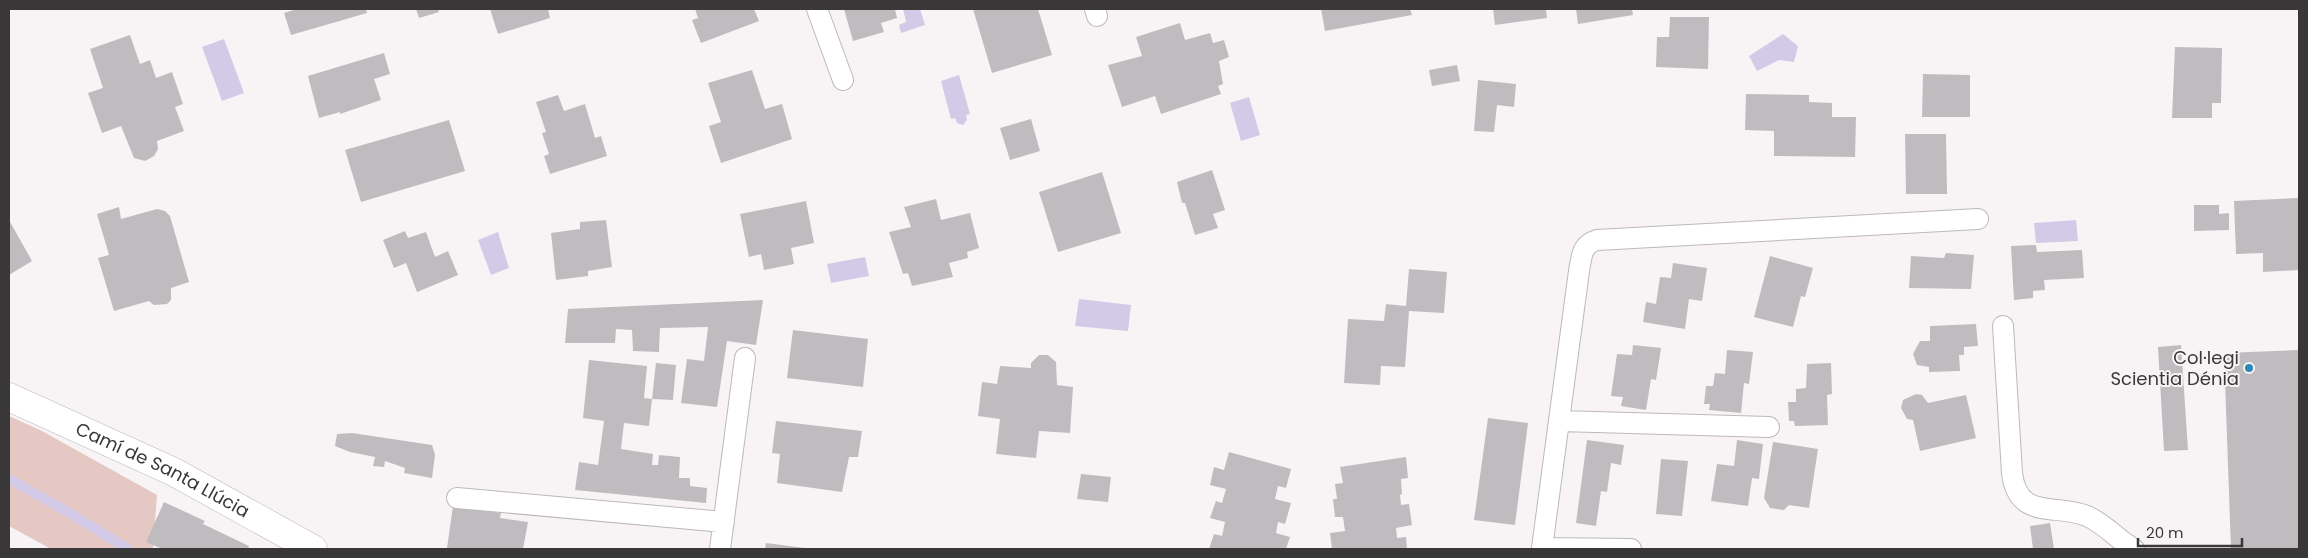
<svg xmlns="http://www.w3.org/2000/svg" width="2308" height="558" viewBox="0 0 2308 558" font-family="Poppins,sans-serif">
  <rect width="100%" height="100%" fill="#f8f4f6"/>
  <path fill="#e5c7c3" d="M9 416 42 431 157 495 153 549H51L9 526Z"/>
  <path fill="#d3cae8" d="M903 9H920L925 25 901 33 899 25 906 22Z
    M1783 34 1798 46 1794 62 1779 60 1757 71 1749 56Z
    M224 39 244 93 222 101 202 47Z
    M959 75 970 114 966 115 967 120 963 125 957 123 955 118 951 119 941 81Z
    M1249 97 1260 135 1241 141 1230 103Z
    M2076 220 2078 241 2036 243 2034 223Z
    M498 232 509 268 491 275 478 240Z
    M865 257 869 276 831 283 827 264Z
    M1079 299 1131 305 1128 331 1075 326Z"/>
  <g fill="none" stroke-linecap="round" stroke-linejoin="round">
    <path stroke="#d3cae8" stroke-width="10" d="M9 479 68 512 128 549"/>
  </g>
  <path fill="#bfbcbf" d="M297 9H366L367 13 291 35 284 13Z
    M416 9H438L439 12 419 18Z
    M490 9H548L550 18 498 34Z
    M695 9H754L759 21 701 43 692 20 698 18Z
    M844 9H895L897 18 881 23 884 32 853 41Z
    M973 9H1038L1052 55 992 73Z
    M1321 9H1410L1412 15 1325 31Z
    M1493 9H1546L1547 18 1495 25Z
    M1576 9H1632L1633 15 1578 24Z
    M1670 17H1709L1708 69 1656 67 1657 37H1669Z
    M1180 23 1185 40 1210 33 1213 43 1224 40 1229 57 1219 61 1223 84 1218 86 1221 94 1161 114 1155 96 1122 107 1108 65 1142 56 1136 37Z
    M130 35 140 64 150 60 156 78 172 72 183 104 175 107 184 131 157 141 158 149 154 156 145 161 134 158 121 126 102 133 88 93 103 88 90 49Z
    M2175 47 2222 48 2221 103H2212V118H2172Z
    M384 53 390 74 374 79 381 100 340 114V112L319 118 308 76Z
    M1457 65 1460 81 1432 86 1429 70Z
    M752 70 765 109 782 104 792 139 721 163 709 126 721 122 708 83Z
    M1923 74 1970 75V117H1922Z
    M1478 80 1516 84 1514 107 1497 105 1494 132 1474 131Z
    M1746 94 1809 95V102L1832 103V117H1856L1855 157 1774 156V131L1745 130Z
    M558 95 564 111 585 104 595 138 601 136 607 156 550 174 544 156 549 154 542 133 546 132 536 102Z
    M1031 119 1040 151 1010 160 1000 128Z
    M449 120 465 171 361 202 345 150Z
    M1905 134H1946L1947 194H1906Z
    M1212 170 1225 210 1213 214 1218 228 1195 235 1185 203H1182L1177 182Z
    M1102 172 1121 233 1058 252 1039 192Z
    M2299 198V270L2263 272V253L2236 254 2234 201Z
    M936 199 941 220 970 213 979 248 967 252 968 258 949 263 953 277 912 286 908 273 903 274 889 232 911 227 904 207Z
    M806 201 814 243 791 248 794 264 764 270 761 254 749 257 740 214Z
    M2194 205H2219V214L2229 213V230L2194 231Z
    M119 207 121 219 157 209 165 211 170 216 189 282 171 288V300L167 304 154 305 149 301 114 311 98 258 109 255 97 214Z
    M9 220 32 261 9 275Z
    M606 220 612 267 588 271V276L556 280 551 233 580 229V222Z
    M405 231 408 238 426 232 435 257 448 251 458 275 417 292 406 263 394 268 383 240Z
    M2036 245 2037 252 2082 250 2084 278 2044 280 2045 290 2033 291V298L2014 300 2011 246Z
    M1946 253 1974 255 1971 289 1909 288 1911 256 1944 258Z
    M1770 256 1813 268 1805 297 1801 296 1793 327 1754 317Z
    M1673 263 1707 268 1702 301 1689 299 1685 329 1643 322 1646 302 1656 304 1660 277 1671 278Z
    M1409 269 1447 272 1444 313 1409 311 1405 367 1381 366 1380 385 1344 383 1348 319 1384 321 1386 304 1406 306Z
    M763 300 756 345 727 341 717 407 681 403 687 359 704 361 708 327 660 328 659 352 633 351 632 330 616 329 615 343H565L568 309Z
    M1976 324 1978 346 1964 347V355H1959L1960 371 1929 372V367L1917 365 1913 354 1920 341H1930V326Z
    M793 330 868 339 863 387 787 378Z
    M1633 345 1661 348 1656 380 1651 379 1646 410 1621 406 1623 397 1611 396 1617 354 1632 355Z
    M2181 345 2188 450 2164 451 2158 347Z
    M1727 350 1753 352 1749 384 1744 383 1741 413 1709 410 1710 404H1704L1706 386H1713L1715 373 1725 374Z
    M2299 350V549H2231L2224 353Z
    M1039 355H1048L1056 362 1057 385 1073 387 1070 433 1039 431 1036 458 996 454 1000 419 978 416 982 382 997 384 1000 366 1031 368V363Z
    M589 360 647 366 644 398 652 399 649 426 624 423 621 449 653 454 652 465H658L659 455 680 457 679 478H690V486L707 488 706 503 575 490 579 462 598 465 604 421 583 418Z
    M656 363 676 365 673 400 652 399Z
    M1831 363 1832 394 1827 395 1828 425 1795 426 1794 421H1789L1788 402H1796V389L1806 388 1807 364Z
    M1916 394 1922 395 1928 403 1966 395 1976 438 1920 451 1913 420 1907 419 1901 408 1903 400Z
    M1488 418 1528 423 1515 525 1474 520Z
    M776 421 862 431 858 457H849L842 492 777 483 780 454 772 453Z
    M352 433 432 445 435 455 432 478 404 473 405 468 385 461 384 467 373 466 375 457 350 452 335 446 337 434Z
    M1587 440 1624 445 1621 465 1611 463 1607 492 1601 491 1596 526 1576 523Z
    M1737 440 1763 444 1759 479 1752 478 1748 506 1711 501 1717 464 1734 466Z
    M1773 442 1818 449 1809 508 1789 505 1784 510 1770 508 1764 498Z
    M1229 452 1291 469 1286 488 1278 486 1275 499 1291 503 1285 524 1278 522 1276 533 1290 537 1286 549H1209L1214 534 1222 536 1225 522 1210 518 1216 501 1222 503 1226 489 1210 485 1214 467 1224 470Z
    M1406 457 1408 478 1401 479 1402 494 1400 495 1401 505 1409 504 1412 525 1396 528 1397 538 1406 537 1407 549H1332L1330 533 1345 531 1343 517H1335L1333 499H1337L1335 484 1343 483 1340 467Z
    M1661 459 1688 461 1682 516 1656 514Z
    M1081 474 1111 477 1108 502 1077 499Z
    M164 502 205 521 203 524 249 546 248 549H162L146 542Z
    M453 506 501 513 500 518 528 522 523 549 447 548Z
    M2050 523 2054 549H2033L2030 526Z
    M766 543 805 548V549H765Z"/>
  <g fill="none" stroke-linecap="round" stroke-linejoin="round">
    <defs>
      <path id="lane" d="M817 9 843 80
        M1095 9 1097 16
        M2003 326 2012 473C2018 521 2055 503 2087 516 2105 524 2117 539 2134 549
        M1560 421 1769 427
        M457 498 724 522
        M720 549 745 358
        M1631 549 1542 548 1579 271C1582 256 1581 245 1597 240L1978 219"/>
      <g id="street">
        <path id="s1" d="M9 397 174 472 313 549"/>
      </g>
    </defs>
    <use href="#lane" stroke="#bdb9bb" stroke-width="22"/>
    <use href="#street" stroke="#bdb9bb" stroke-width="29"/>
    <use href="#lane" stroke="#fff" stroke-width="20"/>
    <use href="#street" stroke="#fff" stroke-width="28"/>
  </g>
  <circle fill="#2d88b5" stroke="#f8f4f6" stroke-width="2" cx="2249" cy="368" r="5"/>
  <g text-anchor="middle" stroke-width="4" stroke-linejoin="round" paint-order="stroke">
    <g font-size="18" fill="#393738" stroke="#f8f4f6" text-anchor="end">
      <text x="2239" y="364">Col·legi<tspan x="2239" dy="21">Scientia Dénia</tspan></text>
    </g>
    <g font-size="18" fill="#393738" stroke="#f8f4f6">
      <text dy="6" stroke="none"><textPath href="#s1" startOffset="170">Camí de Santa Llúcia</textPath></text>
    </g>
  </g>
  <rect width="2308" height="558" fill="none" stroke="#393738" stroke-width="20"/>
  <path d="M2138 538v8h104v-8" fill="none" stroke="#393738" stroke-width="2.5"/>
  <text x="2146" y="538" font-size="15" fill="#393738" stroke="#f8f4f6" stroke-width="4" paint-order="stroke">20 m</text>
</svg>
